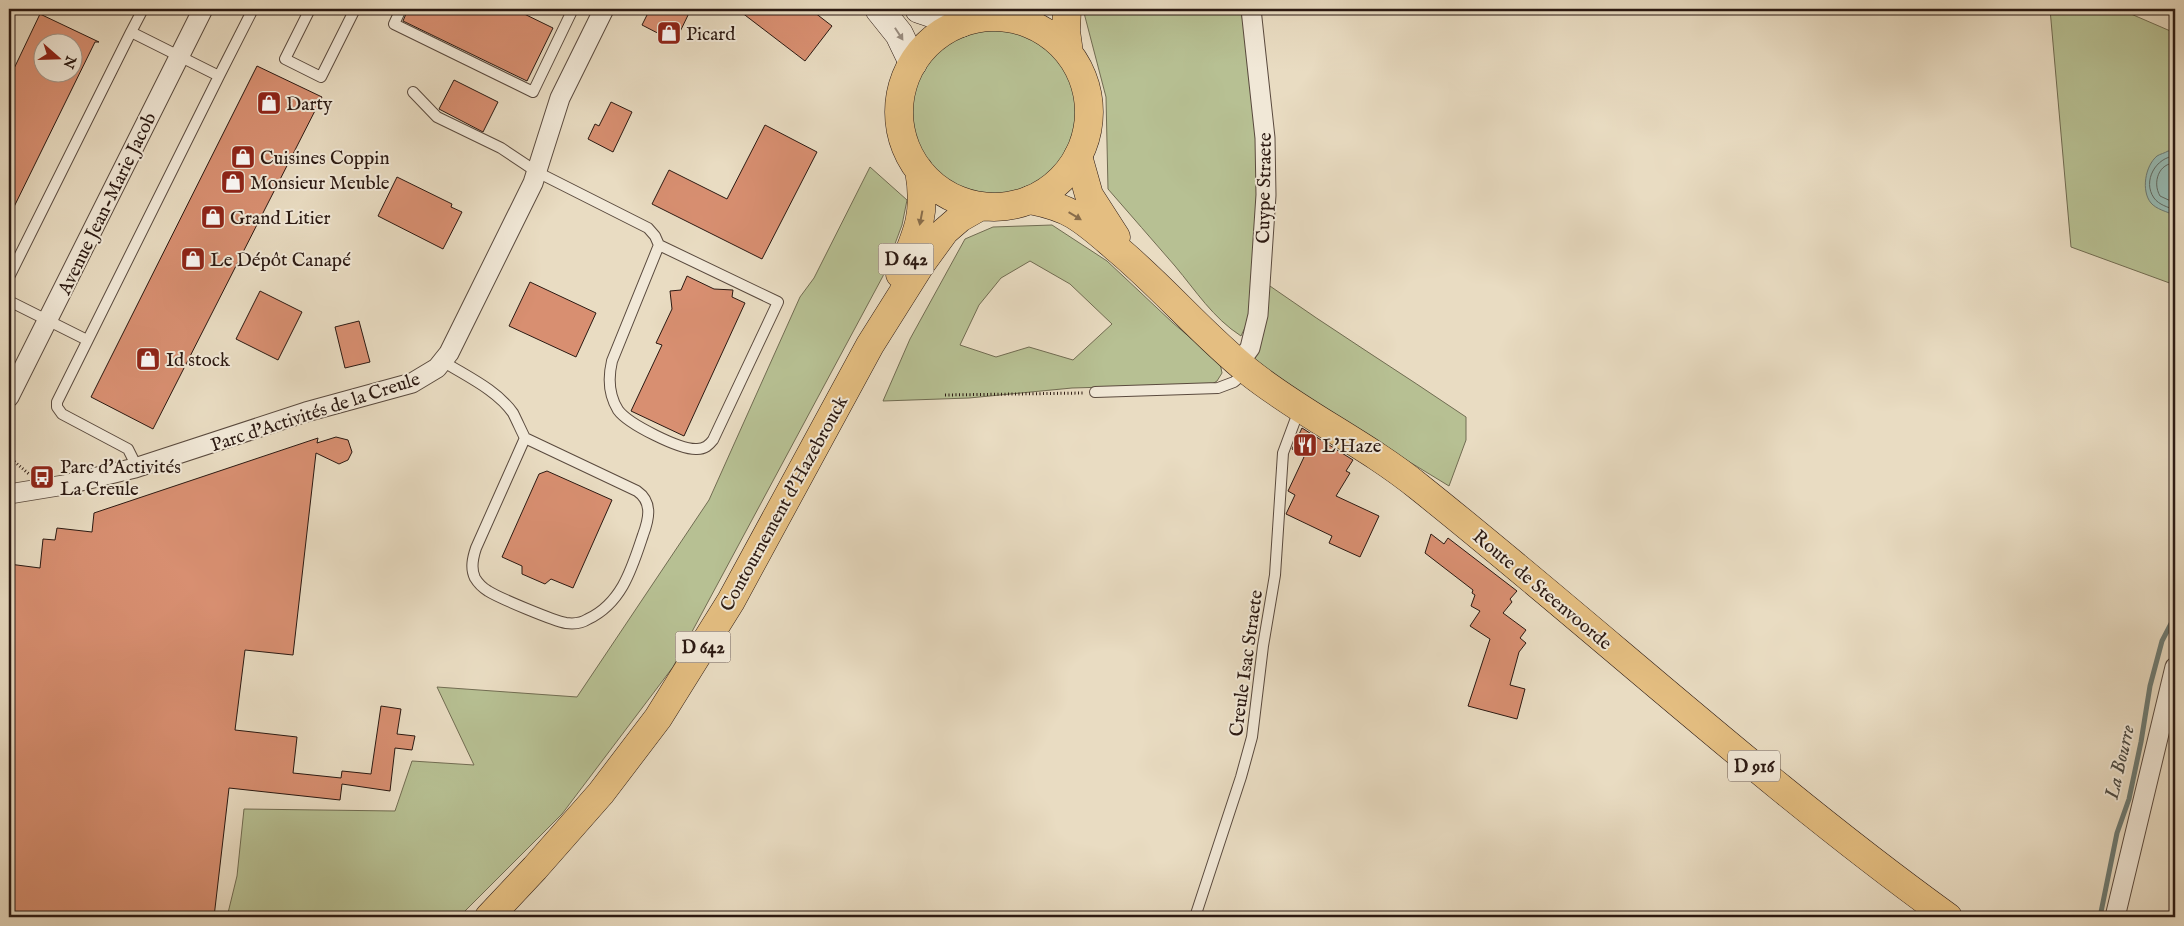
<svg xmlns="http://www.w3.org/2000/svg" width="2184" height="926" viewBox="0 0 2184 926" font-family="'IM FELL English',serif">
  <rect width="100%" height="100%" fill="#e9dcc2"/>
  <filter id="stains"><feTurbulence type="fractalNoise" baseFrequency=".004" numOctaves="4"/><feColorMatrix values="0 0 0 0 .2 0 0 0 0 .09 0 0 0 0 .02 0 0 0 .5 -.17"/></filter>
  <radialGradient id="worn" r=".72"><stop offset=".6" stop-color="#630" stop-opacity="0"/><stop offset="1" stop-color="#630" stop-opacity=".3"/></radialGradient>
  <path fill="#b7c093" stroke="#716c52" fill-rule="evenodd" d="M1083 9H1241L1258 126 1256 276 1247 323 1241 336C1213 318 1196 291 1175 266 1153 240 1130 215 1108 189L1106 97Z
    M2050 9H2129L2131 14 2175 33V285L2071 247Z
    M912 112a83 83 0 1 1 166 0a83 83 0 1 1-166 0Z
    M870 167 907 200 902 225 883 276 673 667 562 814 459 917H227L237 876 244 809 395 811 412 761 474 765 437 687 577 697 709 500 800 297 814 278Z
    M1052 225 1107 261 1173 323 1220 363 1222 373 1217 381 1212 384 1072 388 969 398 883 401 910 339 965 239 993 227ZM1030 261 1070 284 1112 324 1073 360 1029 347 996 357 960 345 979 305 1001 278Z
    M1267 284C1332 330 1400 372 1466 417V440L1449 486 1308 400 1254 360 1261 339Z"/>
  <path fill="#97bbb4" stroke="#6c7a73" d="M2168 151H2175V215C2167 212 2156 209 2151 203 2141 191 2145 166 2157 156 2160 154 2165 153 2168 151Z"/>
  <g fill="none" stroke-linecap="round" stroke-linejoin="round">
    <path stroke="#616a63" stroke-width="1" d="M2175 156C2156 157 2142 181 2154 198 2159 205 2168 207 2175 210
      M2175 163C2159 163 2152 182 2160 196L2175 203"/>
    <path stroke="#6c7a73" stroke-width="5" d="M2100 917 2117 833 2129 799 2141 742 2150 686 2162 641 2175 616"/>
  </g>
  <path fill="#d88f71" stroke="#2b1912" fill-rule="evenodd" d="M408 9H514L553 28 527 81 403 21Z
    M650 9H691L675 42 642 25Z
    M737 9H810L832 26 805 61Z
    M40 14 99 42H95L9 217V79ZM42 42H72V72H42Z
    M257 66 322 97 153 429 91 397Z
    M454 80 498 102 483 132 439 109Z
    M611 102 632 112 613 152 588 139 595 124 599 126Z
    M765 125 817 152 762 259 652 204 669 170 727 199Z
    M397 177 452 204 451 207 462 212 443 249 378 216Z
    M687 276 714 289 733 290 732 297 745 303 684 436 631 411 662 345 656 343 672 309 670 291 681 290Z
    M530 282 596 313 576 357 509 326Z
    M260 291 302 312 278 360 236 339Z
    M359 321 370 362 345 368 335 327Z
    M1302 428 1353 460 1346 471 1350 473 1336 496 1379 516 1360 557 1329 543 1332 536 1286 514 1295 495 1288 491 1304 457 1292 449Z
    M336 437 348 440 352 452 348 460 339 464 316 453 293 655 245 650 235 730 297 737 293 773 341 778 342 771 371 774 381 706 401 709 397 734 415 736 412 750 395 748 390 791 342 784 340 800 229 788 214 917H52L9 912V564L40 568 43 539 55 540 57 528 92 532 94 513 318 438 317 443Z
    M547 471 612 500 573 588 551 579 545 584 522 574V566L502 557 539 474Z
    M1431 534 1444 544 1448 538 1517 591 1510 599 1512 602 1503 613 1526 630 1520 638 1526 643 1519 652 1510 685 1525 689 1517 719 1468 706 1490 639 1470 626 1480 611 1471 606 1475 595 1472 593 1473 590 1425 553Z"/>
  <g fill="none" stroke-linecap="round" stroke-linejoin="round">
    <defs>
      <path id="service" d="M310 9 285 59 321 77 355 9
        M401 9 394 24 533 92 571 13
        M131 32 143 9
        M219 76 253 9
        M413 92 437 117 501 148 537 172 648 228 655 236 659 245 778 302 713 440C709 445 705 449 697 449 680 450 628 424 618 410 608 394 608 378 612 361L659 245
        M9 277 131 32 219 76 57 402V407L62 414 128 449 133 459 135 468
        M9 301 87 340
        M444 362C466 376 497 390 513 413 517 421 521 430 525 438L476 548C473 557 470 568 475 578 478 583 483 588 488 591 499 598 554 621 566 623 574 624 582 623 588 619 622 603 632 568 643 535 649 519 653 502 637 491L525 438
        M1095 392 1218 388 1234 382 1246 372
        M1195 917 1241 777 1252 737 1263 646 1275 575 1283 453 1299 410"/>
      <path id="minor" d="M1239 363 1250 348 1258 315 1266 195 1265 138 1251 9
        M9 397 203 9
        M9 494 64 485 135 468 306 412 412 383 437 368 449 353 533 183 560 98 604 9
        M2115 917 2175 667"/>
      <path id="secondary" d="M879 9 899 34 913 63
        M919 9 961 23"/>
      <path id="primary" d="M1078 156 1089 195 1116 237
        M1030 200C1045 203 1061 207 1074 215 1089 224 1102 236 1116 248 1163 287 1202 334 1249 372 1303 415 1366 444 1419 487 1597 629 1764 784 1948 917"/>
      <path id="trunk" d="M1067 9 1066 31 1069 53
        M899 112a95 95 0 1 1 190 0a95 95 0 1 1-190 0Z
        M900 274C917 234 927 215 919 170
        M489 917 535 868 601 793 658 718 731 601 870 345 921 264 945 231 960 218 981 206"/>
    </defs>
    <use href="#service" stroke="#5a4a3e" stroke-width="12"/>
    <use href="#minor" stroke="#5a4a3e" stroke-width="21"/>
    <use href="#secondary" stroke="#2b1912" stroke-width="29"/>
    <use href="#primary" stroke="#2b1912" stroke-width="29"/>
    <use href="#trunk" stroke="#2b1912" stroke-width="29"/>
    <path stroke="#2b1912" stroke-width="3" stroke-dasharray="1 2.5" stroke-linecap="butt" d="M945 395 1084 393
      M9 457 29 474"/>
    <use href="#service" stroke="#f1e8d7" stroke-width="10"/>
    <use href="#minor" stroke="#f1e8d7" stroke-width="19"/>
    <use href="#secondary" stroke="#f1e8d7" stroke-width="28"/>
    <use href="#primary" stroke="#e4be81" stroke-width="28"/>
    <use href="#trunk" stroke="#e4be81" stroke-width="28"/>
  </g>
  <defs><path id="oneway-solid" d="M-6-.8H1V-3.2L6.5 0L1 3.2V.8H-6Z" transform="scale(1.25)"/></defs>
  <use fill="#988b7e" href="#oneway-solid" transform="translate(899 34) rotate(57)"/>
  <g fill="#886c4a">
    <use href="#oneway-solid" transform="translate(1075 216) rotate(31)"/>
    <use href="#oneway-solid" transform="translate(921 218) rotate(101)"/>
  </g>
  <defs>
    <symbol id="shop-square" viewBox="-11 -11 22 22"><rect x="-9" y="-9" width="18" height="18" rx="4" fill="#8f2418" stroke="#f1e8d7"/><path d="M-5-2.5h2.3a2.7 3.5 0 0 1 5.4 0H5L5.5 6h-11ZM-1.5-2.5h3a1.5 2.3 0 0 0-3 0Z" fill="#fff"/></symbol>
    <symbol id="restaurant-square" viewBox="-11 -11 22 22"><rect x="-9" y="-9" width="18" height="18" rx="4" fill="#8f2418" stroke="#f1e8d7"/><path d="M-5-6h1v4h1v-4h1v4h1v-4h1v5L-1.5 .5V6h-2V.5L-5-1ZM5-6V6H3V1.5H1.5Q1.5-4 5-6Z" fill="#fff"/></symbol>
    <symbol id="bus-square" viewBox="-11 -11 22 22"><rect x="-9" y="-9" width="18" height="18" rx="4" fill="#8f2418" stroke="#f1e8d7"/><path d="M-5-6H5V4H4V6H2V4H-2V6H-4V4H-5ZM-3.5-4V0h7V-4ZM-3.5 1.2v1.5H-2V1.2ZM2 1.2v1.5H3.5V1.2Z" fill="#fff"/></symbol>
  </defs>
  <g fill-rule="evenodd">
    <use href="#shop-square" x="655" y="19" width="28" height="28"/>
    <use href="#shop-square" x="255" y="89" width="28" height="28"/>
    <use href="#shop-square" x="229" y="143" width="28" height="28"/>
    <use href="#shop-square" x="219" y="168" width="28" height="28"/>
    <use href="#shop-square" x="199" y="203" width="28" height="28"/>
    <use href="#shop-square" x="179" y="245" width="28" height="28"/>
    <use href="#shop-square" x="134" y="345" width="28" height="28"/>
    <use href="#restaurant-square" x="1291" y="431" width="28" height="28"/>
    <use href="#bus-square" x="28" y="463" width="28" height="28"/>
  </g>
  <g text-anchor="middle" stroke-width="4" stroke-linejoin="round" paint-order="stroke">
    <g fill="#f1e8d7" stroke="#66574d" stroke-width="1">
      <rect x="878.5" y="243.5" width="55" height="31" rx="4"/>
      <rect x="675.5" y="631.5" width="55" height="31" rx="4"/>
      <rect x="1728" y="750.5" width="52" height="31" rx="4"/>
    </g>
    <g font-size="18" font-weight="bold" fill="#2b1912">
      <text x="906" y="265">D 642</text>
      <text x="703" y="653">D 642</text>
      <text x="1754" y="772">D 916</text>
    </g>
    <g font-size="19" fill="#2b1912" stroke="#f1e8d7" text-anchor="start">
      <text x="686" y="40">Picard</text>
      <text x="286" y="110">Darty</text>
      <text x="260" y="164">Cuisines Coppin</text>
      <text x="250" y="189">Monsieur Meuble</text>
      <text x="230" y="224">Grand Litier</text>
      <text x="210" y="266">Le Dépôt Canapé</text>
      <text x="166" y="366">Id stock</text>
      <text x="1322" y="452">L'Haze</text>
      <text x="60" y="473">Parc d'Activités<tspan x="60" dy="22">La Creule</tspan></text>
    </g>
    <g font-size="19" fill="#2b1912" stroke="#f1e8d7">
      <text transform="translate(1263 188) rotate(-89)" y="7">Cuype Straete</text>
      <text transform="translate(106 203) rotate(-64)" y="7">Avenue Jean-Marie Jacob</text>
      <text transform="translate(315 411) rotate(-18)" y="7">Parc d'Activités de la Creule</text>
      <text transform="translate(783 503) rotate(-61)" y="7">Contournement d'Hazebrouck</text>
      <text transform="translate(1543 589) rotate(40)" y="7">Route de Steenvoorde</text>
      <text transform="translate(1245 663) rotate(-82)" y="7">Creule Isac Straete</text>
    </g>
    <g font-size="20" font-style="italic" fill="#4b4a43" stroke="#f1e8d7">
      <text transform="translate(2119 762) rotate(-77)" y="7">La Bourre</text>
    </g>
  </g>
  <rect width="2184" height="926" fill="none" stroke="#e9dcc2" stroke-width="30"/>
  <rect x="10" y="10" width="2164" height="906" fill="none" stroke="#2b1912" stroke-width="2.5"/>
  <rect x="15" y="15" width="2154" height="896" fill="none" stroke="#2b1912"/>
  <g transform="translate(58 58) rotate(110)"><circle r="24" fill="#f1e8d7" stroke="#a29588"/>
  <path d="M0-4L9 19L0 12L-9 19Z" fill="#8f2418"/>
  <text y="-8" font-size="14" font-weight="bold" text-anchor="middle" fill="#2b1912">N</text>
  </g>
  <rect width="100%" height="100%" filter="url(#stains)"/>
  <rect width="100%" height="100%" fill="url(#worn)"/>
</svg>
